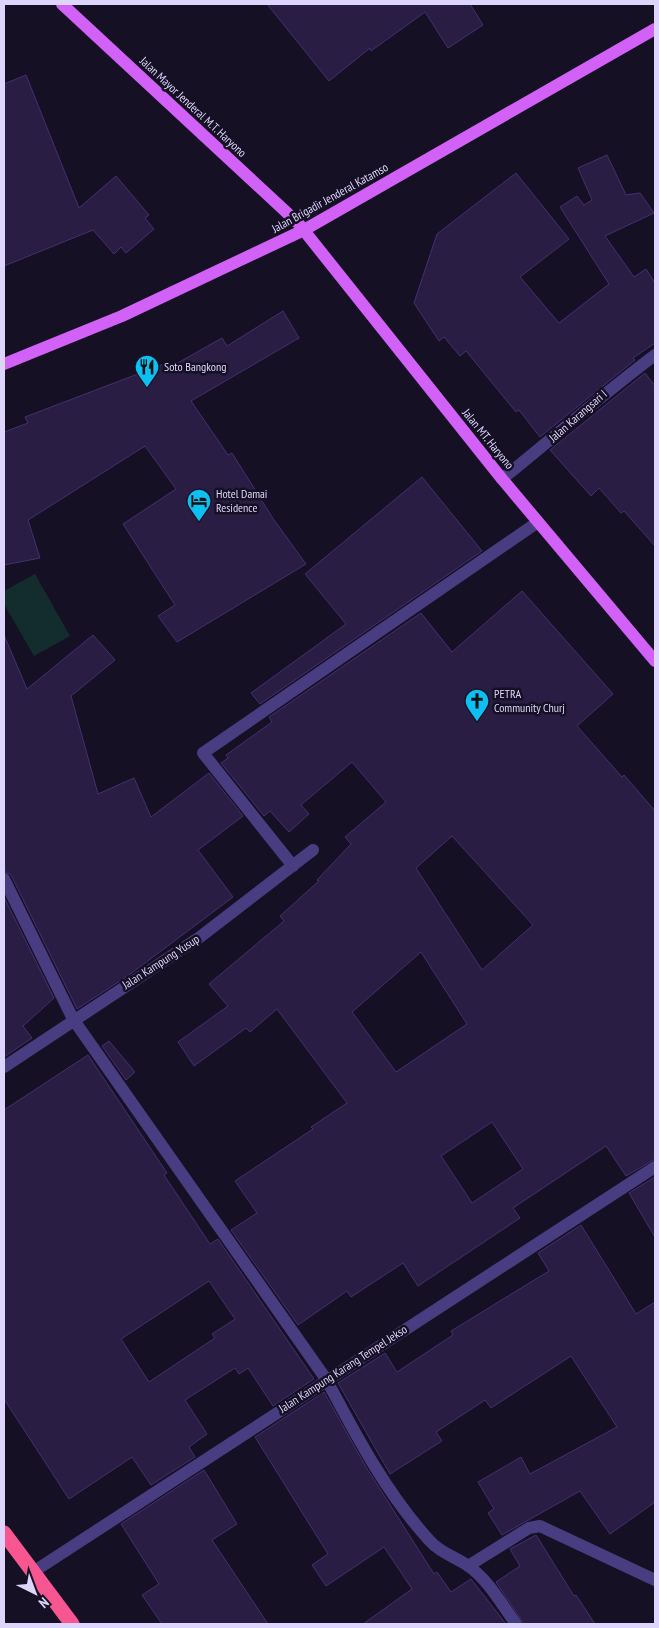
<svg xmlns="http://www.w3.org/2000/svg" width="659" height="1628" viewBox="0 0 659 1628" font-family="'PT Sans Narrow',sans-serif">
  <rect width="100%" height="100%" fill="#161024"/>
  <path fill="#132c2e" d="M35 574 70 636 34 656 4 604V591Z"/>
  <path fill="#291d44" stroke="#44306f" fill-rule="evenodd" d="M267 4H470L483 25 448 48 425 12 371 51 370 48 329 81Z
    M26 75 79 208 116 176 149 215 145 218 154 229 126 253 121 247 114 254 93 230 4 266V84Z
    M607 155 626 195 640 193 654 213 605 236 634 277 646 269 655 283V343L633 358 635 360 540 437 519 410 516 412 466 351 460 356 444 337 439 341 414 303 437 234 516 173 569 239 520 277 559 323 609 284 560 207 577 196 584 205 592 200 578 168Z
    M283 311 299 338 191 401 228 455 232 453 274 520 306 564 177 642 158 616 175 605 123 524 176 489 145 446 28 520 40 558 4 565V432L28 423 25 417 164 364 167 369 222 338 227 346Z
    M645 373 655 386V546L624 511 621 513 599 488 591 496 550 450Z
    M422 477 482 551 260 704 251 693 346 624 305 574Z
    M522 591 613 694 577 726 622 777 624 775 655 811V1159L626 1176 606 1146 513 1208 520 1218 418 1286 403 1263 351 1297 347 1291 298 1325 231 1230 257 1213 235 1181 313 1129 311 1127 347 1103 277 1009 250 1032 246 1028 194 1066 178 1042 228 1006 209 984 284 921 280 916 319 881 317 880 351 844 345 837 386 802 352 762 301 805 309 814 289 832 270 811 264 816 221 763 228 758 226 755 272 722 269 717 421 613 452 652ZM452 836 533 925 482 970 416 868ZM421 952 467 1024 396 1072 352 1012ZM492 1122 523 1169 472 1203 441 1156Z
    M4 635 27 689 93 635 115 660 71 696 98 794 134 778 151 817 209 773 243 816 198 850 233 897 129 975 77 1009 11 875 4 871Z
    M4 897 54 998 23 1026 32 1038 4 1057Z
    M109 1041 135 1072 126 1080 102 1046Z
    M88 1055 167 1173 164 1175 210 1244 218 1239 314 1379 273 1406 248 1368 239 1374 235 1368 185 1400 207 1434 189 1447 195 1457 151 1485 132 1457 69 1499 4 1399V1110ZM209 1281 235 1319 212 1334 215 1338 149 1382 121 1339Z
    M655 1177V1237L629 1193Z
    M581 1225 636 1314 655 1302V1502L610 1534 580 1491 502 1535 488 1513 494 1509 478 1482 521 1457 530 1474 617 1427 571 1356 491 1408 485 1400 436 1432 442 1441 390 1474 338 1383 385 1353 397 1372 453 1335 451 1331 549 1271 538 1253Z
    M324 1392 366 1467 434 1574 437 1572 451 1592 471 1579 506 1624H363L412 1589 384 1547 326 1586 312 1565 328 1554 255 1437Z
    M204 1470 237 1524 212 1540 268 1624H162L142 1595 159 1584 121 1524Z
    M536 1535 574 1596 576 1595 595 1624H524L496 1582 520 1566 510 1549Z"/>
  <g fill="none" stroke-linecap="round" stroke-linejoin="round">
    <path stroke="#483d81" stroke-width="12" d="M502 479C553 438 603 394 655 355
      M293 866 203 753 538 522
      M4 879 73 1019 326 1379C356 1435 386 1493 429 1540 439 1552 455 1557 467 1565 488 1579 502 1605 516 1624
      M4 1067 200 937 313 850
      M468 1566 529 1528 540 1526 655 1580
      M33 1572 655 1167"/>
    <path stroke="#d161f7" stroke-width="12" d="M62 4 298 223 502 479 655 661
      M4 364 122 316 304 230 655 29"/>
    <path stroke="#f75690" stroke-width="15" d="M4 1533 72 1624"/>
  </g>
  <defs>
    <symbol id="restaurant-pin" viewBox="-11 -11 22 30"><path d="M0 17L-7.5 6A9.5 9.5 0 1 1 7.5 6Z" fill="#0cc0f2" stroke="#161024"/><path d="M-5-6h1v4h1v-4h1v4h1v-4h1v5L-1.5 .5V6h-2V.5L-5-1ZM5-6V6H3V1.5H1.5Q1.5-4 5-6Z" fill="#111"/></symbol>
    <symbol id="hotel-pin" viewBox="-11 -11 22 30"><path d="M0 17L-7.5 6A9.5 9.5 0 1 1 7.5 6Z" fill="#0cc0f2" stroke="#161024"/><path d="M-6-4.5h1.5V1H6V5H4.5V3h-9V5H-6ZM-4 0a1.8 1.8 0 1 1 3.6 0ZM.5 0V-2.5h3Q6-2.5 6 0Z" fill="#111"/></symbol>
    <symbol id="church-pin" viewBox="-11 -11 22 30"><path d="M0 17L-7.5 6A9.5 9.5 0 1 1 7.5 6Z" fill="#0cc0f2" stroke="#161024"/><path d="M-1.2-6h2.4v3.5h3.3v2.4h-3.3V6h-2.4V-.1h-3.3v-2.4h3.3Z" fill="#111"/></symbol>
  </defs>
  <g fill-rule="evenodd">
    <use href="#restaurant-pin" x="133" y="353" width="28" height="38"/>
    <use href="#hotel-pin" x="185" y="487" width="28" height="38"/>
    <use href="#church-pin" x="463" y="687" width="28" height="38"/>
  </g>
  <g text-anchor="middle" stroke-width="5" stroke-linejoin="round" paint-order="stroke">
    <g font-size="12" fill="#ded5fd" stroke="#161024">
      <text transform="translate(193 107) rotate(43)" y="4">Jalan Mayor Jenderal M.T. Haryono</text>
      <text transform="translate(330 198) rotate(-29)" y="4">Jalan Brigadir Jenderal Katamso</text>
      <text transform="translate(578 416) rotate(-41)" y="4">Jalan Karangsari I</text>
      <text transform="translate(488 439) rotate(51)" y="4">Jalan MT. Haryono</text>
      <text transform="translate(161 962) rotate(-33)" y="4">Jalan Kampung Yusup</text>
      <text transform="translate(343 1369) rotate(-33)" y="4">Jalan Kampung Karang Tempel Jekso</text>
    </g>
    <g font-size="12" fill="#ded5fd" stroke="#161024" text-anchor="start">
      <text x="164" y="371">Soto Bangkong</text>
      <text x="216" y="498">Hotel Damai<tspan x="216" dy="14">Residence</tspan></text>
      <text x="494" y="698">PETRA<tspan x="494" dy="14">Community Churj</tspan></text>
    </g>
  </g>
  <rect width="659" height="1628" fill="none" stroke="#ded5fd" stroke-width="10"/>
  <g transform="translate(35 1593) rotate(138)" stroke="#161024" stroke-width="4" paint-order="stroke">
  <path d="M0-4L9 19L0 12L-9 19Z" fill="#ded5fd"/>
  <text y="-8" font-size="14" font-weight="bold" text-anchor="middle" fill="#ded5fd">N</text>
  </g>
</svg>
